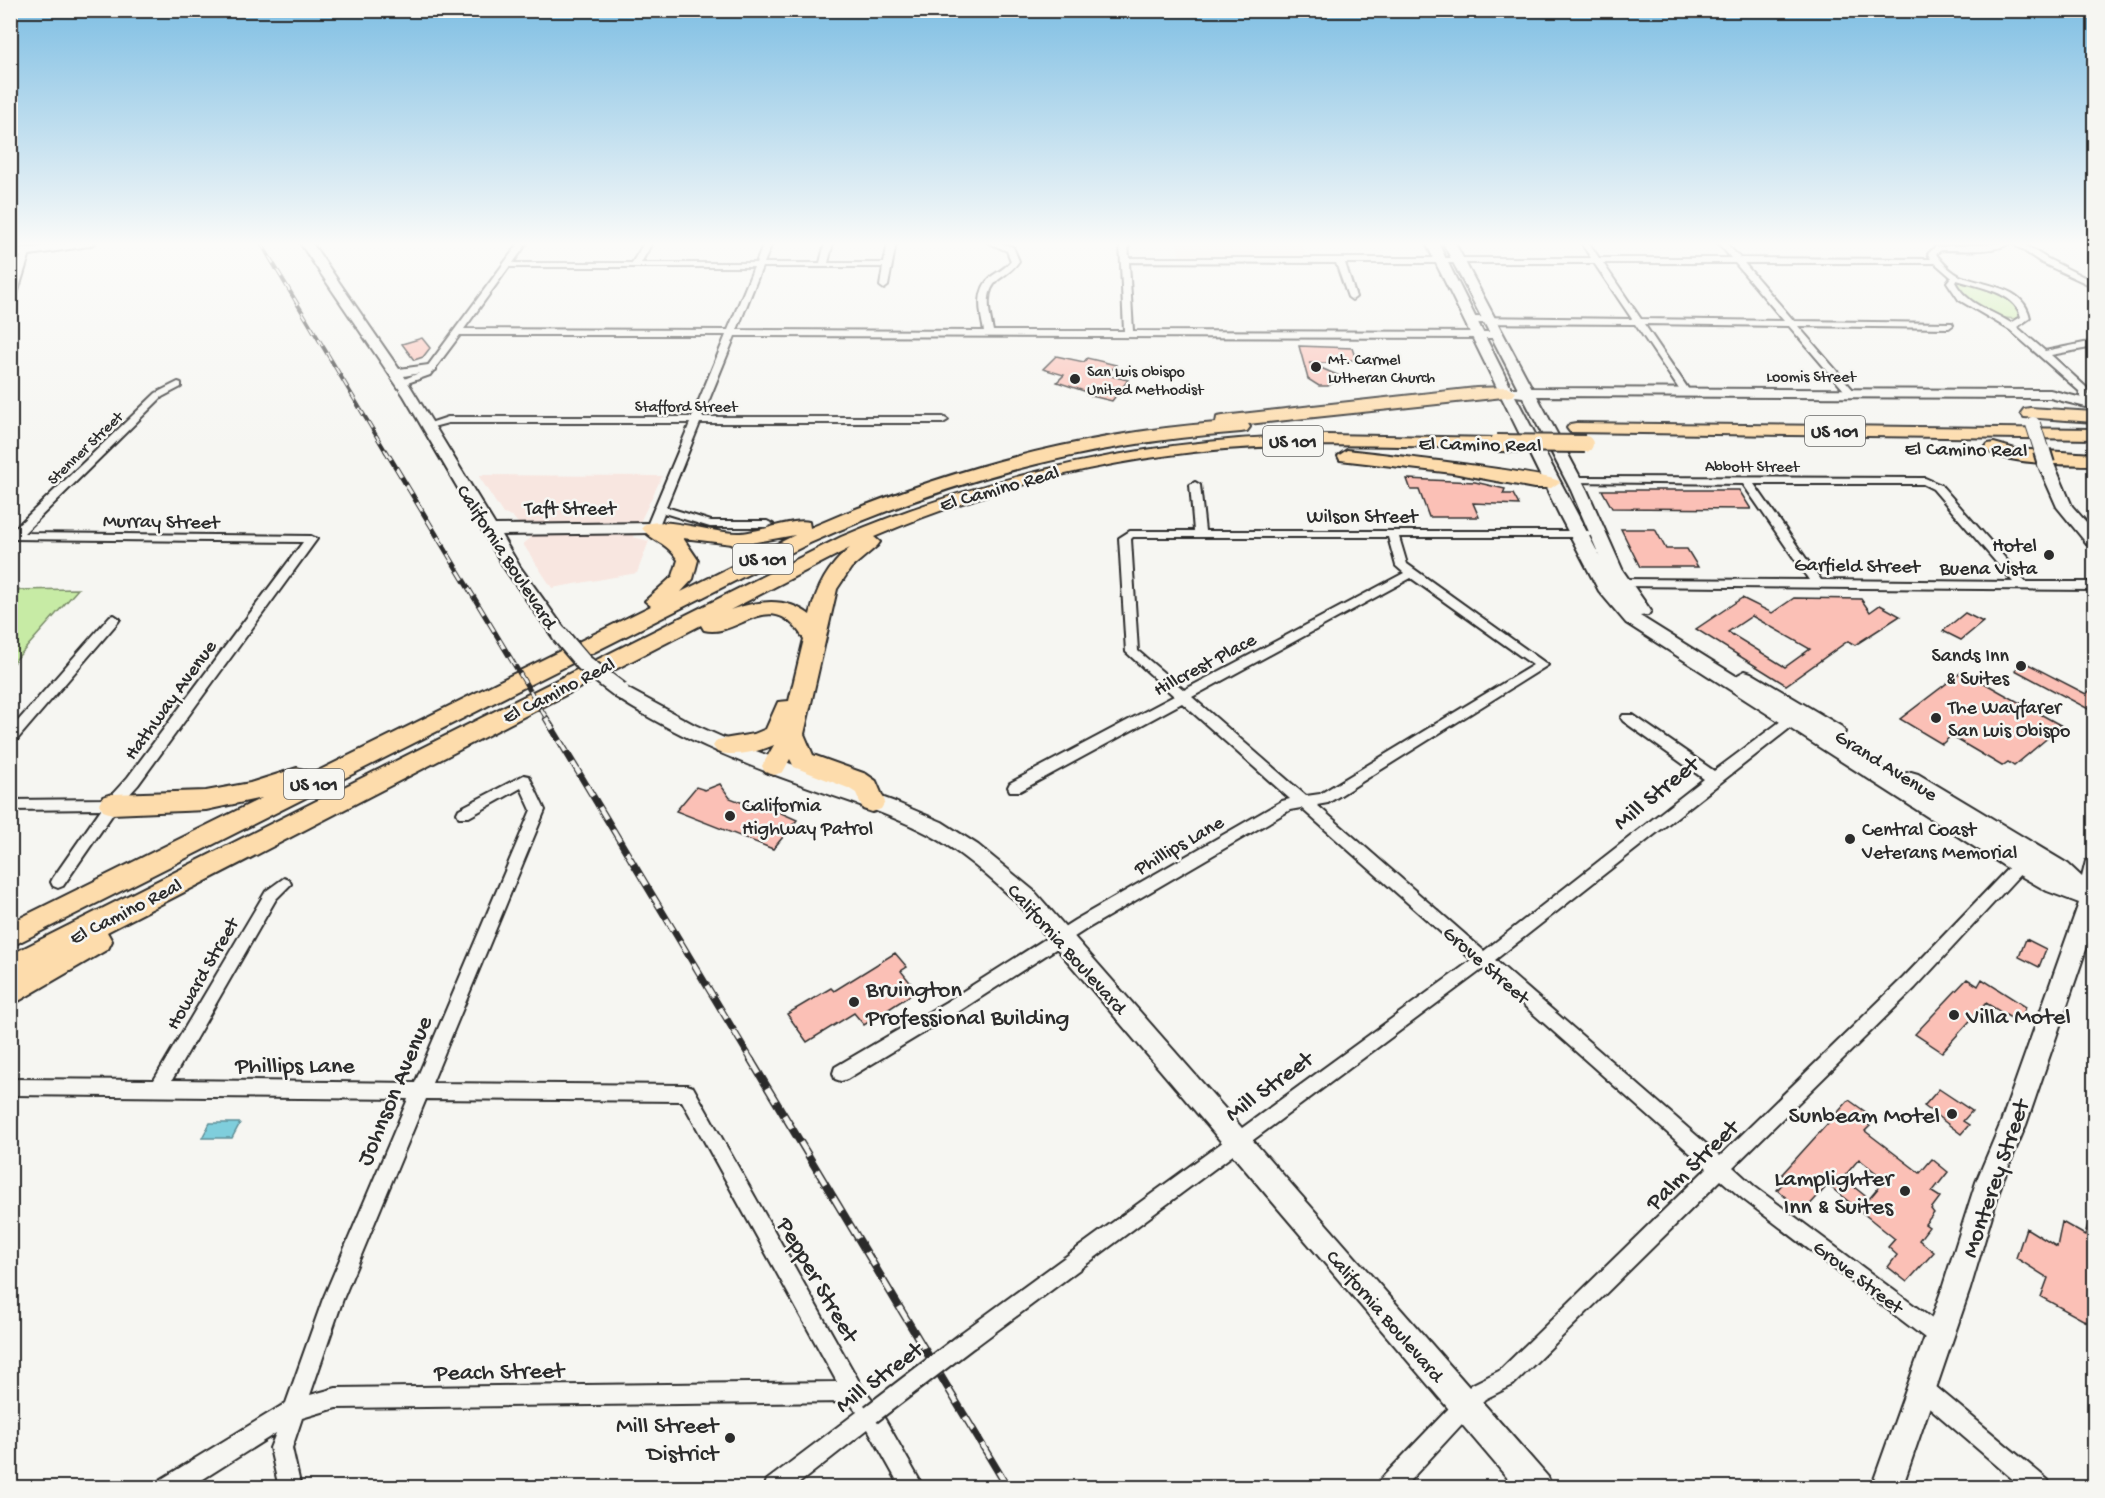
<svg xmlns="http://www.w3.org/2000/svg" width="2105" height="1498" viewBox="0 0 2105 1498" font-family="'Gochi Hand',sans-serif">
  <rect width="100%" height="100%" fill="#f6f6f2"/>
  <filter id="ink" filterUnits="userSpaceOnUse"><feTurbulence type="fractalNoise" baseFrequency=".0167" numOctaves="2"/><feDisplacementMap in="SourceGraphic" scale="12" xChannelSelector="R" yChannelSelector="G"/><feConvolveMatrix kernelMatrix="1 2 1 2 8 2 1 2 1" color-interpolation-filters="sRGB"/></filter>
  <g filter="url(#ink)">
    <path fill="#f8e6e0" d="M1177 243H1423H1302L1306 258 1179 256Z
      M478 475 662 476 633 537 649 541 637 573 552 588 523 544 531 538 512 516 503 514Z"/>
    <path fill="#c7eba5" stroke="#798b68" stroke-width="1.5" d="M1960 281C1982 281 2012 295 2021 315L2019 318C1992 322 1971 303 1954 285Z
      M78 589 11 665V590Z"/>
    <path fill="#7fcedc" stroke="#5d8d95" stroke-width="1.5" d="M210 1123H240L232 1138H202Z"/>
    <path fill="#fbc0b6" stroke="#2b2b2b" stroke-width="1.5" fill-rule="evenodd" d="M422 338 430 348 423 357 414 360 402 344Z
      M1299 346 1352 348 1356 360H1345L1346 363H1309L1342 377 1328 386H1319L1308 379Z
      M1056 356 1084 362 1087 358 1116 365 1107 375 1128 380 1112 401 1087 395 1090 393 1057 382 1064 375 1043 369Z
      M1407 479 1475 482 1505 489 1503 494H1513L1519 505 1473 503 1479 517H1429L1419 490H1411Z
      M1602 490H1739L1751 509 1612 508Z
      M1621 529H1655L1666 549H1687L1698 567H1640Z
      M1742 598 1772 613 1794 598 1861 599 1870 612 1880 605 1900 616 1855 645 1848 641 1786 685 1696 629ZM1752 616 1810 649 1785 667 1728 632Z
      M1965 613 1983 622 1961 640 1943 631Z
      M2024 662 2086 694 2094 686V712L2015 670Z
      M1963 671 2002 693 2062 726 2014 766 2008 762 2002 766 1951 736 1942 744 1900 719Z
      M720 784 730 798 751 806 754 801 797 820 773 849 676 811 696 787 705 790Z
      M2026 939 2046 949 2039 967 2019 957Z
      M895 953 907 967 901 971 917 991 864 1025 854 1013 807 1042 787 1014 831 988 834 991Z
      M1967 979 1978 986 1982 979 2026 1007 2019 1023 1986 1003 1942 1052 1915 1034Z
      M1939 1089 1972 1111 1963 1121 1969 1125 1961 1134 1924 1106Z
      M1849 1100 1870 1115 1864 1121 1870 1126 1865 1131 1920 1173 1932 1159 1948 1172 1932 1192 1940 1197 1931 1209 1934 1213 1925 1224 1929 1227 1919 1240 1934 1252 1907 1282 1888 1267 1897 1255 1888 1247 1895 1239 1828 1185 1803 1212 1777 1190 1787 1179 1782 1174ZM1859 1159 1885 1180 1869 1199 1843 1178Z
      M2091 1213 2094 1214V1326L2041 1297 2048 1278 2016 1258 2026 1228 2057 1247 2062 1222 2085 1235Z"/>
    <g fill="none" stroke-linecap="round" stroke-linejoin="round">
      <defs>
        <path id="street" d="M519 243H527L513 263H632L644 243H652L641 263H756L764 243H772L764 263H820L825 243H833L828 263H884L888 243H896L888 286 884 289 880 286 883 267H762L737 330 984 331C980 312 975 290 992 276 999 271 1006 268 1011 261L1007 251 989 243H1000L1013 247 1019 261C1013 270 1006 274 998 280 983 293 990 315 993 331H1124L1120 243H1128L1129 258H1591L1581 243H1589L1599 258H1731L1718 243H1726L1740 258 1931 259 1928 254 1935 247 2010 243C1997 253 1959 250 1941 250L1936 254C1942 262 1950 271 1960 276 1985 286 2024 286 2030 318L2017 327 2045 351 2094 341V347L2051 355 2087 388 2090 402 2082 404 2079 391 2010 330 1959 300 1947 282 1951 277 1935 263H1744L1794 321 1952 323 1953 325 1949 328 1798 326 1855 392V396H1849L1789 326 1644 324 1691 393 1686 396 1683 395 1635 324 1470 323 1466 320 1470 317 1632 319 1594 263H1345L1356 297 1352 300 1348 297 1336 263 1129 262 1133 331 1497 332 1502 335 1497 338 735 336 702 417H943L948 420 943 423H700L666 507 711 521H767L773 524 767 527H710L664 513 658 528 652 531 646 528 690 423H448L429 428 424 425 448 417H692L726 335H460L430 375 402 385 397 382 424 371ZM1603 263H1735L1784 321 1641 319ZM509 267H754L728 330 464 329ZM1957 280C1978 287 2016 292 2021 317L2011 323C1991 310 1967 305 1955 282Z
          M2012 243H2021L2048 259 2094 282V287L2042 263Z
          M2086 243H2094V245H2087Z
          M23 251 30 253 14 304 10 306V289Z
          M178 382 181 383V387L162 397 24 533 311 536 317 539 138 785 117 808 63 886 58 888 53 886 51 882 53 878 101 809 10 810V800L108 799 128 777 303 542 10 539V533L156 393Z
          M1573 477 1925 478 1941 485 2026 582H2094V590L1620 586 1616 585 1614 582 1616 579 1809 580 1743 484 1569 482V478ZM1754 484H1923L1933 489 2013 582 1821 580Z
          M1195 482 1200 485 1205 531H1588L1594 534 1588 537H1399L1407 564 1548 665 1328 803 1317 805 1484 951 1704 779 1623 721 1621 718 1623 715H1633L1714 771 1785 718H1795L1797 721 1795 724 1495 960 1720 1156 1903 978 2015 861 2020 859 2025 861 2027 865 2025 869 1915 988 1733 1167 1755 1187 1947 1330 1950 1337 1947 1344 1940 1347 1933 1344 1743 1199 1721 1180 1513 1385 1485 1399 1403 1488H1377L1380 1480 1471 1385 1499 1371 1707 1168 1483 969 975 1347 968 1350 961 1347 958 1340 961 1333 1472 960 1301 808 1290 810 1085 930 958 1012 847 1079 841 1081 835 1079 833 1073 835 1067 946 1002 1075 920 1282 801 1290 799 1182 703 1020 791H1010L1008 787 1010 783 1174 696 1126 652 1119 538 1130 531H1194L1190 485ZM1133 537H1388L1396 566 1404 573 1184 690 1138 651 1131 539ZM1411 578 1533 665 1320 794 1306 796 1192 697Z
          M114 615 120 619 118 622 15 742 10 744V730L110 616Z
          M524 775 529 776 545 810 432 1083 687 1085 693 1087 861 1385 878 1407 924 1488H901L868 1429 793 1488H764L767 1480 857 1412 849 1402 336 1408 302 1418 292 1448 301 1488H279L270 1448 276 1433 189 1488H157L160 1480 286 1403 323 1299 408 1099 10 1095V1079L154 1080 266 891 284 878 289 880 291 884 276 899 172 1080 415 1083 531 810 521 788 469 817H459L457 813 459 809ZM426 1099 682 1101 837 1382 336 1388 310 1395 343 1299Z
          M1922 1378 1929 1381 2048 1480 2051 1488H2023L1915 1395 1912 1388 1915 1381Z"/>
        <path id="secondary" d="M68 243H95L89 246 10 258V251Z
          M300 243H312L399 369 436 364V370L404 376 495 525 652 523 660 528 652 533 501 535 520 567 566 631 569 635 566 639H554L505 569 404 396Z
          M1426 243H1438L1511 388H1518L1443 243H1455L1532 388 2050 390 2094 401V409L2050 398 1537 396 1587 490 1623 571 1651 611 1648 615 1640 616 1736 676 1745 671 1751 673 1842 727 1845 732 1842 737 1836 739 1902 780 1904 774 1911 772 1918 774 2068 864 2082 877 2086 861 2094 859V926L2026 1125 2002 1182 1970 1289 1902 1488H1871L1942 1289 1976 1182 2000 1125 2079 903 2047 891 2012 871 1626 623 1599 591 1561 518ZM1515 396 1523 397 1571 490 1599 555 1618 591Z
          M2046 459 2054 464 2072 506 2094 531V546L2088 545 2057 507 2038 464Z
          M621 685 695 725 742 746 895 802 942 822 978 845 1034 891 1548 1477 1552 1488H1516L1018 903C990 878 962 852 928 834 887 812 843 800 800 784 735 761 672 734 614 696L612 691 614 686Z"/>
        <path id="highway" d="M1507 387 1516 392 1513 396 1248 424 1250 427 1247 431 1241 432C1084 444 954 479 810 543L10 947V923L262 798 206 810 112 814 103 811 99 804 103 797 112 794 206 791 250 783 297 768 306 771 308 776 651 606 645 601 673 576 678 560C666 541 652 542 642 528L645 524C673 517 710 534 741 533 760 532 795 518 809 522L810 528C939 472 1075 434 1216 423L1217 417 1223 416 1476 388ZM795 535 681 592 693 579 698 560 683 538 740 545Z
          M2030 408 2094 412V422L2024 417 2021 413 2024 409Z
          M1576 423 2094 429V439L1570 432 1567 428 1570 424Z
          M1327 435 1497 438 1506 443 1497 448C1406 447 1315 442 1225 449 1104 459 985 489 874 537L880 542 877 546 851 568 837 589 804 734 813 755 866 774 876 781 885 802 881 809 872 812 863 809 856 793 848 788 794 767 790 759 783 772 774 775 765 772 762 766 774 745C758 752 734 757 717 752L713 746 717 740 754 734 766 729 778 702 789 701 804 639C770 584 739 639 704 630L701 625 107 932 112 941 108 949 10 1006V955L841 537C997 471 1157 437 1327 435ZM850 548C828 566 817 587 810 615 785 596 758 601 730 610Z
          M1994 443 2015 449 2094 454V465C2074 465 1996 464 1985 448L1988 444Z
          M1347 450C1372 453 1554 473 1560 482L1551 488H1534L1453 473 1340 460 1338 456Z"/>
      </defs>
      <use href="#street" stroke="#2b2b2b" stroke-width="4"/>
      <use href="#secondary" stroke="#2b2b2b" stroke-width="4"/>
      <use href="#highway" stroke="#2b2b2b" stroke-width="4"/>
      <use href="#street" fill="#f6f6f2" fill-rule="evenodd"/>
      <use href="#secondary" fill="#f6f6f2" fill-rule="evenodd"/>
      <use href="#highway" fill="#fddcac" fill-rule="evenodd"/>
      <defs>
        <path id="rail-far3" d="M261 243 386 452"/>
        <path id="rail-far2" d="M386 451 547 719"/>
        <path id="rail-far1" d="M546 718 752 1061"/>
        <path id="rail" d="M751 1060 1008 1488"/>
      </defs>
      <use href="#rail-far3" stroke="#2b2b2b" stroke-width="4"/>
      <use href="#rail-far2" stroke="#2b2b2b" stroke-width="5"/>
      <use href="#rail-far1" stroke="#2b2b2b" stroke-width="7"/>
      <use href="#rail" stroke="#2b2b2b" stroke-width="8"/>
      <use href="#rail-far3" stroke="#f6f6f2" stroke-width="2" stroke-dasharray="8" stroke-linecap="butt"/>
      <use href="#rail-far2" stroke="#f6f6f2" stroke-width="3" stroke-dasharray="10" stroke-linecap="butt"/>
      <use href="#rail-far1" stroke="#f6f6f2" stroke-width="4.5" stroke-dasharray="13" stroke-linecap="butt"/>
      <use href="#rail" stroke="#f6f6f2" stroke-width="5" stroke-dasharray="16" stroke-linecap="butt"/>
      <defs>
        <path id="street-bridge" d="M871 1414 968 1340"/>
        <path id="secondary-bridge-far1" d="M2033 424 2042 452"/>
        <path id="secondary-bridge" d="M2042 451 2046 464
          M560 635 584 663 621 691"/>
        <path id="highway-bridge" d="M1497 443 1585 444"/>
      </defs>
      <use href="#street-bridge" stroke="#2b2b2b" stroke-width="23" stroke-linecap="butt"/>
      <use href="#secondary-bridge-far1" stroke="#2b2b2b" stroke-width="16" stroke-linecap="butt"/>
      <use href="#secondary-bridge" stroke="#2b2b2b" stroke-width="20" stroke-linecap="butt"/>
      <use href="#highway-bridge" stroke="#2b2b2b" stroke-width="20" stroke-linecap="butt"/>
      <use href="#street-bridge" stroke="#f6f6f2" stroke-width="19"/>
      <use href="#secondary-bridge-far1" stroke="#f6f6f2" stroke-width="14"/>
      <use href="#secondary-bridge" stroke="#f6f6f2" stroke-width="16"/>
      <use href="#highway-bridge" stroke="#fddcac" stroke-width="16"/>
    </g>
  </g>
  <linearGradient id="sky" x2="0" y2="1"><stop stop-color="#7ebee3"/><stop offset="0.54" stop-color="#fbfbf9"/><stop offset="1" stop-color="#fbfbf9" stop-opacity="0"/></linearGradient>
  <rect width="2105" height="452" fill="url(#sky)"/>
  <g fill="#2b2b2b" stroke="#f6f6f2" stroke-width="2">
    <circle cx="1316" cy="367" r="6"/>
    <circle cx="1075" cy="379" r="6"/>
    <circle cx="2049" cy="555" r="6"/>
    <circle cx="2021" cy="666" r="6"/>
    <circle cx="1936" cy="718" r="6"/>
    <circle cx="730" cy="816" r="6"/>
    <circle cx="1850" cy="839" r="6"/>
    <circle cx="854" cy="1002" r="6"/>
    <circle cx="1954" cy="1015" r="6"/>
    <circle cx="1952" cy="1114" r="6"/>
    <circle cx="1905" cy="1191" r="6"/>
    <circle cx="730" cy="1438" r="6"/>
  </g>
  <g text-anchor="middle" stroke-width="5" stroke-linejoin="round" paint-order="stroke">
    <g font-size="16" fill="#2b2b2b" stroke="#f6f6f2" text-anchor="start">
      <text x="1328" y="364">Mt. Carmel<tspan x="1328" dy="18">Lutheran Church</tspan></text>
      <text x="1087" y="376">San Luis Obispo<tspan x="1087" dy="18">United Methodist</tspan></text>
    </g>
    <g font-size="16" fill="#2b2b2b" stroke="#f6f6f2">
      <text x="1811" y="381">Loomis Street</text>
      <text x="686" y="411">Stafford Street</text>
      <text transform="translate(84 447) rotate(-44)" y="6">Stenner Street</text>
      <text x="1752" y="471">Abbott Street</text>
    </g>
    <g fill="#f6f6f2" stroke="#686867" stroke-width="1.5">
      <rect x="1805" y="416" width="60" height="30" rx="4.5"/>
      <rect x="1263" y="426" width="60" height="30" rx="4.5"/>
      <rect x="733" y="544" width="60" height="30" rx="4.5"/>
      <rect x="284" y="769" width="60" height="30" rx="4.5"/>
    </g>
    <g font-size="18" font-weight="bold" fill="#2b2b2b">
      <text x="1835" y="437">US 101</text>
      <text x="1293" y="447">US 101</text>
      <text x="763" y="565">US 101</text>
      <text x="314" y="790">US 101</text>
    </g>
    <g font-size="20" fill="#2b2b2b" stroke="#f6f6f2">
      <text transform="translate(1480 443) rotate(1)" y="7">El Camino Real</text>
      <text transform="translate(1966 448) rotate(1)" y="7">El Camino Real</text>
      <text transform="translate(999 487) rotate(-16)" y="7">El Camino Real</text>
      <text x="570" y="514">Taft Street</text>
      <text x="1362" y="522">Wilson Street</text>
      <text transform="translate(161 520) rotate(1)" y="7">Murray Street</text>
      <text transform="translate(508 556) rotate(57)" y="7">California Boulevard</text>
      <text transform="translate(1857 564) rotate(1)" y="7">Garfield Street</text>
      <text transform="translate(1204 663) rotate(-28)" y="7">Hillcrest Place</text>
      <text transform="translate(558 689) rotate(-27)" y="7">El Camino Real</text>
      <text transform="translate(169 699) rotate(-54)" y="7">Hathway Avenue</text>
      <text transform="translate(1887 764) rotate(32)" y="7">Grand Avenue</text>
      <text transform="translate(1178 844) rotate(-30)" y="7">Phillips Lane</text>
      <text transform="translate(125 910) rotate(-27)" y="7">El Camino Real</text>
      <text transform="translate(1068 948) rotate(48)" y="7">California Boulevard</text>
      <text transform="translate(1487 964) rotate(41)" y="7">Grove Street</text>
      <text transform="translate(201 973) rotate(-60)" y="7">Howard Street</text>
      <text transform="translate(1859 1276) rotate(37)" y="7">Grove Street</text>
      <text transform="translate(1386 1315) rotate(49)" y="7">California Boulevard</text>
    </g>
    <g font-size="20" fill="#2b2b2b" stroke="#f6f6f2" text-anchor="start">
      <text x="2037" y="551" text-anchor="end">Hotel<tspan x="2037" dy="23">Buena Vista</tspan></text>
      <text x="2009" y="661" text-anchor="end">Sands Inn<tspan x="2009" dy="23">&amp; Suites</tspan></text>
      <text x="1948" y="713">The Wayfarer<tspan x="1948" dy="23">San Luis Obispo</tspan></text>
      <text x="742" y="811">California<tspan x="742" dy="23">Highway Patrol</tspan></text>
      <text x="1862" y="835">Central Coast<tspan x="1862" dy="23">Veterans Memorial</tspan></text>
    </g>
    <g font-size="24" fill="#2b2b2b" stroke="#f6f6f2">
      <text transform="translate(1655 792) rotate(-39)" y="8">Mill Street</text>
      <text x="295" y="1072">Phillips Lane</text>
      <text transform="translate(1268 1085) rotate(-36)" y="8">Mill Street</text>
      <text transform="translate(393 1090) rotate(-67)" y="8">Johnson Avenue</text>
      <text transform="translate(1691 1164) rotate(-44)" y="8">Palm Street</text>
      <text transform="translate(1994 1178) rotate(-71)" y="8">Monterey Street</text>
      <text transform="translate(819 1279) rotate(60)" y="8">Pepper Street</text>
      <text transform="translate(499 1370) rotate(-1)" y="8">Peach Street</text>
      <text transform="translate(878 1376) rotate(-37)" y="8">Mill Street</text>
    </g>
    <g font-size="24" fill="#2b2b2b" stroke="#f6f6f2" text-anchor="end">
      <text x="866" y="996" text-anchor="start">Bruington<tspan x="866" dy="28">Professional Building</tspan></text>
      <text x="1966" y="1023" text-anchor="start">Villa Motel</text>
      <text x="1940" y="1122">Sunbeam Motel</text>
      <text x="1893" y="1185">Lamplighter<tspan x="1893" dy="28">Inn &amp; Suites</tspan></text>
      <text x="718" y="1432">Mill Street<tspan x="718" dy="28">District</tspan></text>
    </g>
  </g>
  <rect width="2105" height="1498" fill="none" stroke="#f6f6f2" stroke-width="36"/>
  <rect x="18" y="18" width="2069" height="1462" fill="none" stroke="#2b2b2b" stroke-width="2" filter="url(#ink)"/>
</svg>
